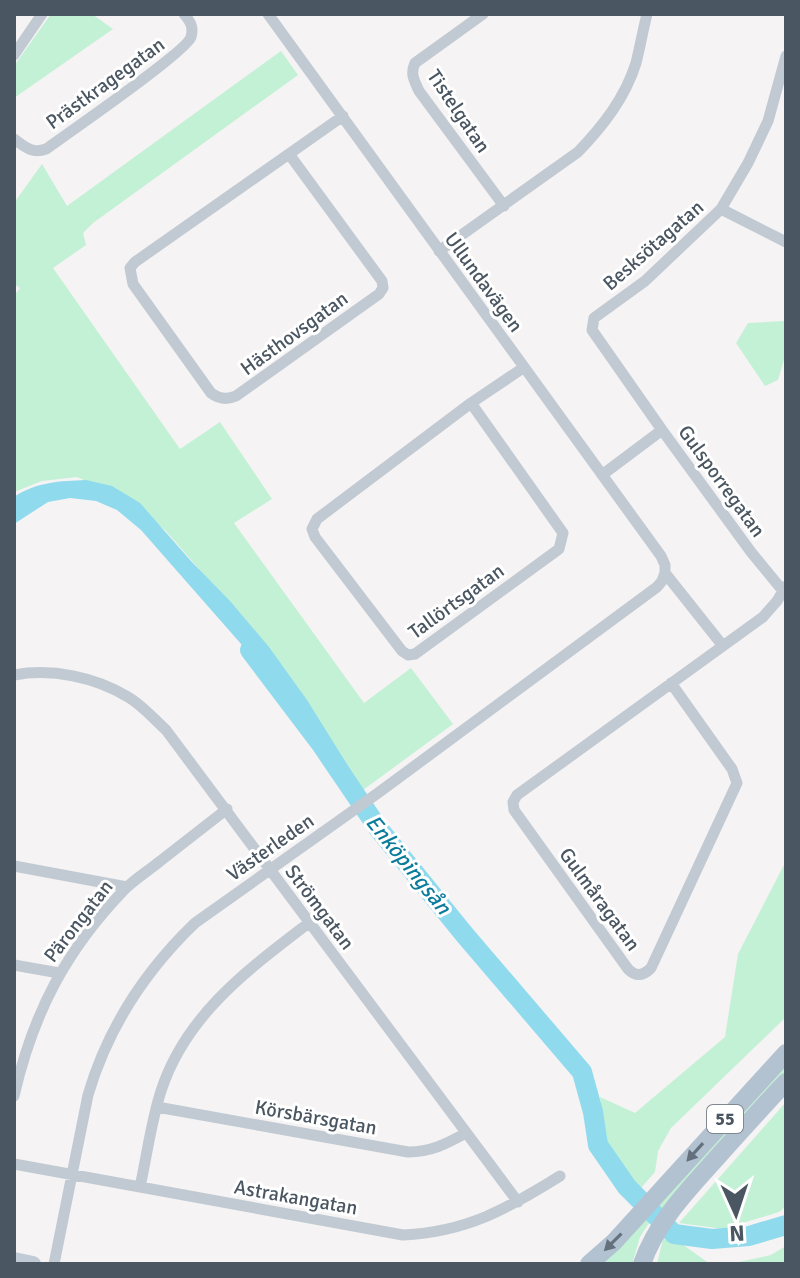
<svg xmlns="http://www.w3.org/2000/svg" width="800" height="1278" viewBox="0 0 800 1278" font-family="Signika,sans-serif">
  <rect width="100%" height="100%" fill="#f5f3f3"/>
  <path fill="#c3f1d5" d="M51 14H92L113 29 14 98V66Z
    M281 51 298 75 93 223 83 233 86 245 53 268 180 449 220 422 272 499 234 523 364 703 411 668 453 724 363 790 289 683 240 616 165 530 127 499 77 477 42 481 14 492V296L20 288 14 284V203L42 164 67 206Z
    M785 321 786 353 778 380 765 386 736 343 748 323Z
    M786 861V1017L671 1128 658 1151 655 1172 640 1189 605 1143 600 1097 635 1113 725 1037 738 954Z
    M786 1064V1072L649 1223 640 1237 632 1264H601Z
    M786 1102V1206L779 1212 723 1229 679 1223Z
    M663 1239 682 1244 710 1264H657Z
    M786 1246V1264H730L771 1255Z"/>
  <path fill="#90daee" d="M86 480 112 486 140 503 191 561 230 601 269 647 307 700 360 785 351 793 299 710 141 530 117 510 96 501 70 498 48 502 14 524V497C36 482 60 481 86 480Z"/>
  <g fill="none" stroke-linecap="round" stroke-linejoin="round">
    <path stroke="#90daee" stroke-width="20" d="M250 650 321 744 378 828 464 934 582 1072 593 1112 598 1145 627 1187 674 1234 712 1239 749 1236 786 1225"/>
    <path stroke="#c1cad2" stroke-width="11" d="M268 14 661 556 665 565V573
      M483 14 415 63C410 74 414 80 419 91L504 206
      M14 55 42 14
      M14 139C25 147 32 154 46 149 67 134 187 51 191 37 194 27 190 21 184 14
      M289 154 382 281 383 288 379 294 236 396C227 400 219 399 211 393L133 284 130 268 135 262 343 116
      M721 209 786 242
      M439 251 578 152C603 126 625 98 636 63 640 47 643 30 647 14
      M471 403 563 533 559 549 415 654 408 655 402 651 315 537 312 529 317 519 471 403 523 368
      M662 430 751 552 783 591
      M602 475 662 430 592 330 594 318 645 281 721 209 748 163 768 121 786 56
      M665 573 723 646
      M14 675C52 668 95 677 128 697 142 705 154 719 166 730L518 1202
      M671 683 732 769 737 783 651 968C643 976 636 977 628 969L514 810 513 802 517 795 763 617 777 601 786 586
      M14 866 127 887
      M14 965 59 973
      M14 1096C33 1013 66 950 125 889 135 879 148 871 159 862 182 844 204 827 227 809
      M157 1107 408 1152C431 1152 446 1144 466 1133
      M14 1164 403 1235C467 1232 507 1209 560 1176
      M140 1187C147 1155 151 1122 161 1091 186 1014 249 969 310 922
      M54 1264 88 1095C108 1027 145 971 195 923L378 793 657 587 662 581 665 573"/>
    <path stroke="#c1cbd6" stroke-width="16" d="M14 1260 33 1264"/>
    <path stroke="#b3c2d1" stroke-width="18" d="M589 1264 614 1242 786 1053
      M642 1264C657 1220 692 1186 722 1152 743 1129 764 1105 786 1082"/>
  </g>
  <defs><path id="oneway-solid" d="M-6-.8H1V-3.2L6.5 0L1 3.2V.8H-6Z" transform="scale(2)"/></defs>
  <g fill="#64717d">
    <use href="#oneway-solid" transform="translate(695 1152) rotate(132)"/>
    <use href="#oneway-solid" transform="translate(613 1242) rotate(135)"/>
  </g>
  <g text-anchor="middle" stroke-width="6" stroke-linejoin="round" paint-order="stroke">
    <rect fill="#fff" stroke="#808990" stroke-width="2" x="707" y="1105" width="36" height="28" rx="6"/>
    <g font-size="18" font-weight="bold" fill="#4a5661">
      <text x="725" y="1125">55</text>
    </g>
    <g font-size="20" fill="#4a5661" stroke="#fff">
      <text transform="translate(105 83) rotate(-36)" y="7">Prästkragegatan</text>
      <text transform="translate(459 111) rotate(56)" y="7">Tistelgatan</text>
      <text transform="translate(653 245) rotate(-41)" y="7">Besksötagatan</text>
      <text transform="translate(484 282) rotate(54)" y="7">Ullundavägen</text>
      <text transform="translate(294 333) rotate(-36)" y="7">Hästhovsgatan</text>
      <text transform="translate(722 481) rotate(54)" y="7">Gulsporregatan</text>
      <text transform="translate(456 601) rotate(-36)" y="7">Tallörtsgatan</text>
      <text transform="translate(270 847) rotate(-35)" y="7">Västerleden</text>
      <text transform="translate(600 899) rotate(54)" y="7">Gulmåragatan</text>
      <text transform="translate(320 907) rotate(53)" y="7">Strömgatan</text>
      <text transform="translate(78 921) rotate(-52)" y="7">Pärongatan</text>
      <text transform="translate(316 1117) rotate(10)" y="7">Körsbärsgatan</text>
      <text transform="translate(296 1197) rotate(10)" y="7">Astrakangatan</text>
    </g>
    <g font-size="22" font-style="italic" fill="#0c7c9b" stroke="#fff">
      <text transform="translate(409 864) rotate(51)" y="8">Enköpingsån</text>
    </g>
  </g>
  <rect width="800" height="1278" fill="none" stroke="#4a5661" stroke-width="32"/>
  <g transform="translate(736 1214) rotate(177)" stroke="#ffffff" stroke-width="6" paint-order="stroke">
  <path d="M0-6L14 30L0 20L-14 30Z" fill="#4a5661"/>
  <text y="-12" font-size="22" font-weight="bold" text-anchor="middle" fill="#4a5661">N</text>
  </g>
</svg>
